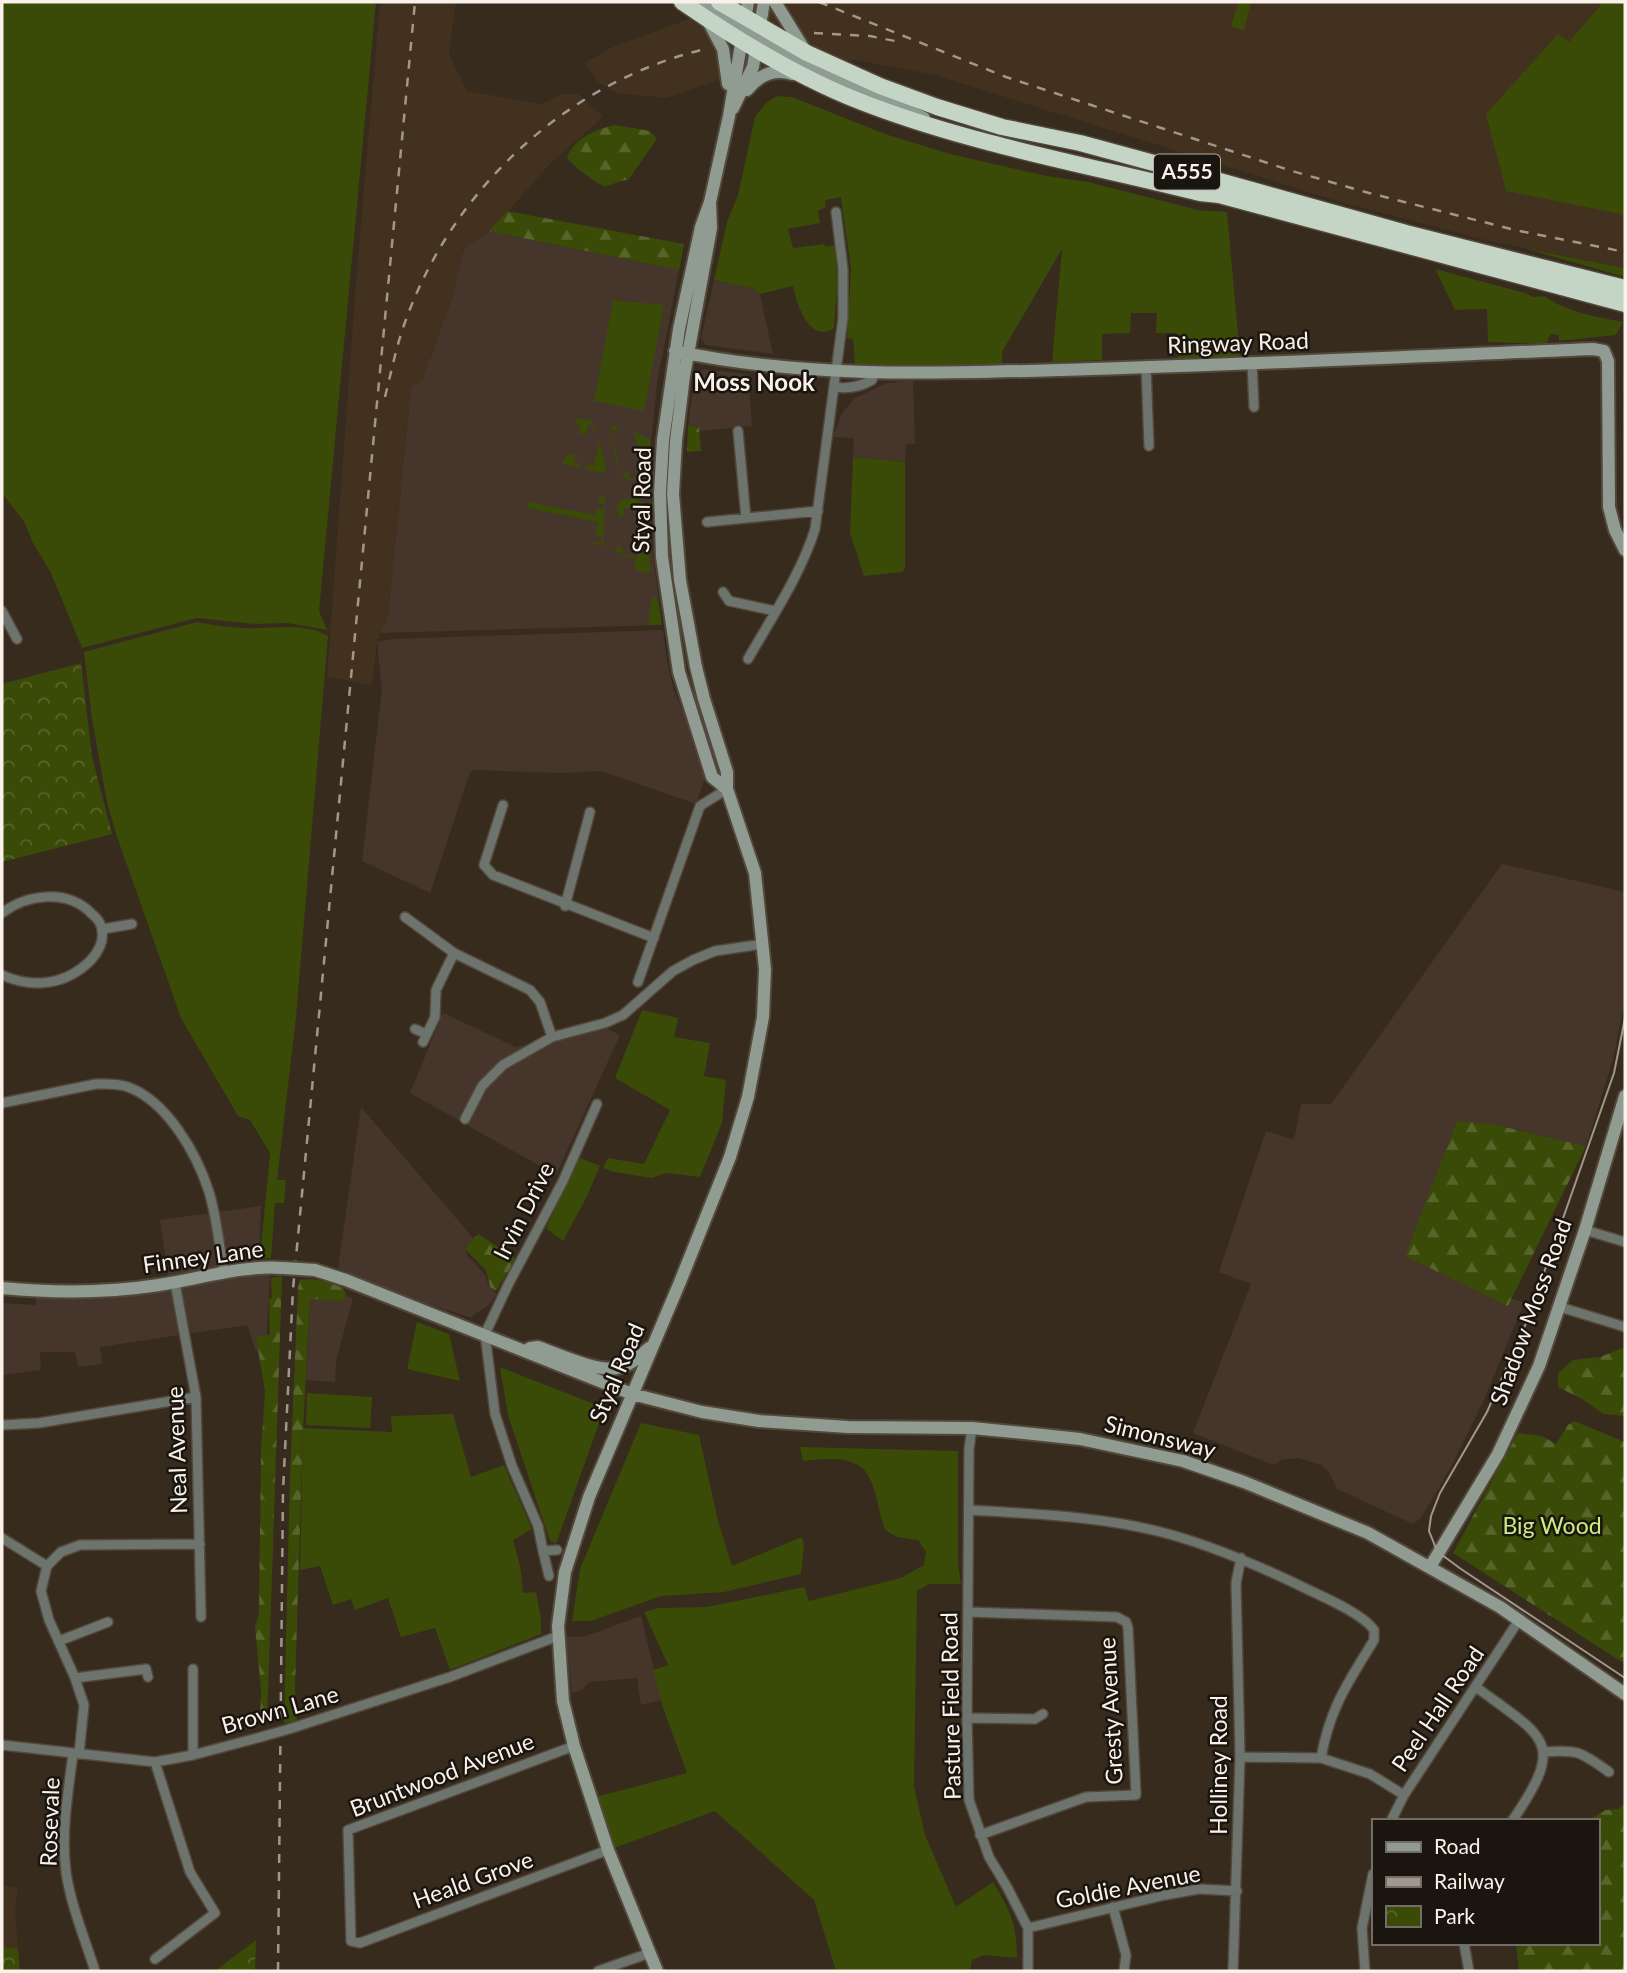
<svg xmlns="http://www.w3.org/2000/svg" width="1627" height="1973" viewBox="0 0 1627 1973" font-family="Lato,sans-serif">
  <defs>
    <pattern id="forest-firs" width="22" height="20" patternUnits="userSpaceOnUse" patternTransform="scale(1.75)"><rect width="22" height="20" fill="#3a4a07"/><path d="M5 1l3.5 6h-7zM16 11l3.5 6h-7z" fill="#57652b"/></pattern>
    <pattern id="park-crowns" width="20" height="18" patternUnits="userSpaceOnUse" patternTransform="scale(1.75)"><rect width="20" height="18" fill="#3a4a07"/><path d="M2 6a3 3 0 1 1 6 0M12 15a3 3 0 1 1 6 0" fill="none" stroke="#57652b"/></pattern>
  </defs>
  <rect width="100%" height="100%" fill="#372b1e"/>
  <path fill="#46352b" d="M489 231 679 270 657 383 651 441V540L662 625 380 633 388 615 411 387 422 380 454 292 462 254 466 246Z
    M714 280 755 289 760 294 773 354 706 345 701 338Z
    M703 369 748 374 752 426 699 431V427L688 426 695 373Z
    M913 380 915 444H906L905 462 853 457 854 438 833 437 842 413 855 398 887 383Z
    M663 630 667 662 674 691 687 720 705 778 696 804 601 771 564 773 473 770 469 775 430 893 362 861 382 689 377 642 393 639Z
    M1502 864 1625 892V999L1613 1060 1586 1146 1492 1124 1405 1256 1524 1303 1484 1400 1451 1467 1421 1518 1413 1524 1337 1489 1330 1474 1322 1465 1298 1458 1281 1460 1274 1465 1193 1433 1251 1284 1219 1272 1266 1131 1294 1140 1301 1104H1331Z
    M443 1013 516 1047 569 1039 605 1028 620 1035 556 1175 410 1093Z
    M361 1107 474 1239 466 1246 467 1255 485 1275 489 1286 497 1294 489 1305 473 1315 472 1318 388 1291 338 1268Z
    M261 1206 259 1260 270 1277 266 1349 256 1351 247 1325 100 1347 102 1364 78 1367 75 1352H40L41 1370 2 1375V1303L36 1305V1297H105L170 1289 160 1220Z
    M311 1285 353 1298 336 1361 335 1382 306 1380Z
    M641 1616 661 1700 641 1705 637 1678 589 1682 582 1690 572 1693 566 1637H583Z"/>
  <path fill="#41311e" d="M380 2H456L449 54 467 91 542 104 562 94H578L603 117 551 163 494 227 466 246 462 253 454 292 422 380 411 387 388 615 377 642 372 685 327 677 356 282Z
    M771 2H1625V268L1489 241 1337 201 935 75 855 60 782 66 721 79 666 98 616 93 598 82 584 63 613 47 694 17 783 8Z
    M2 1885 18 1888 15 1911 20 1971H2Z"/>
  <path fill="#3a4a07" d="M2 2H376L319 611 327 630 288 623 254 624 197 618 82 648 51 573 32 541 25 523 2 493Z
    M1238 2H1251L1244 30 1231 27Z
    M1603 2H1625V215L1506 191 1486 114 1558 34 1569 42Z
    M777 96 792 97 885 134 950 154 1047 176 1088 182 1198 210 1227 212 1240 356 1178 358 1177 333H1156L1157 313H1131L1130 333 1102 334V360L1052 362 1062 249 1002 352V364L925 366 855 364 853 339 847 338 851 268 841 197 825 200 826 207 818 211 820 223 788 229 793 248 824 244 825 247 836 245 837 287 834 328C810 345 796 303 793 286L760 294 755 289 714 280 727 222 738 195 755 117 766 103Z
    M1523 248 1625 268V277Z
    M1435 269 1525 293 1533 297 1544 296C1567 312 1596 317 1623 322L1616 335 1559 341V335L1551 334 1546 344 1488 342 1487 309 1455 310Z
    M613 300 664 305 644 411 594 401Z
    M577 418 591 421 597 432 593 433 594 426 588 425 586 435 579 433 580 425 574 423Z
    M616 426 619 429 611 431 621 474 628 472 630 479 638 477 637 470 642 469 634 432 650 439V476C614 494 616 455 610 430L612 426Z
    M600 441 606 470 605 473 562 464 568 453 575 455 573 461 579 463V467L585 468 586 465 593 466Z
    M853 457 905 462V568L902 572 864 576 850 533Z
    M600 495 604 496 605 499 603 546 593 544 594 542 601 543 602 536 595 535 598 522 527 508 528 502 595 515 596 509 603 510 604 504 598 503Z
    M622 499H637L648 505V513L640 514V508H624V516H618L617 504Z
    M615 547 623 548 622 553 637 558 639 553 646 554 648 548 651 572 641 573 634 567 636 560 615 551Z
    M652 596 657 598 662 625H648Z
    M197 622C211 625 226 627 241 628 269 630 303 621 328 636L296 1017 277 1180H286L284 1203H275L271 1258H260L270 1153 250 1120 238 1116 181 1018 116 834 107 802 92 719 84 652Z
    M642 1010 678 1018 674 1037 710 1043 704 1076 726 1080 722 1123 700 1177 666 1173 652 1178 614 1172 603 1168 608 1158 644 1164 670 1110 615 1078Z
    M578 1157 600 1166 587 1196 563 1241 546 1228Z
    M417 1322 449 1334 460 1381 407 1369Z
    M500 1367 602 1407 603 1412 556 1544 550 1541 508 1415Z
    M307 1393 372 1397 370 1428 306 1425Z
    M453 1414 471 1477 504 1465 532 1529 513 1540 520 1566 523 1593 536 1592 541 1620V1634L450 1670 435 1628 401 1637 388 1598 355 1610 351 1599 333 1605 320 1566 300 1570 303 1428 392 1432 391 1416Z
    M641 1423 699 1435 718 1521 732 1566 802 1537 804 1546 801 1574 724 1592 661 1596 591 1621H572L580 1569Z
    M800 1447 958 1451V1562L961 1584H929L917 1591 914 1786 925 1835 956 1907 993 1882C1010 1910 1017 1924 1017 1958L984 1955 972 1960 970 1971H836L814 1900 715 1811 614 1848 596 1797 687 1773 662 1705 653 1670 668 1665 644 1612 658 1608 707 1607 804 1587 809 1601 901 1578 924 1565 926 1552 918 1540 897 1537 886 1531C878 1514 878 1493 869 1477 857 1454 824 1459 803 1461Z"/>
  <path fill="url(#forest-firs)" d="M615 125 650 131 657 139 628 180C620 180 613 185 605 186 598 186 572 164 567 158 573 139 596 129 615 125Z
    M507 211 684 244 679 270 489 231Z
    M688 426 699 427 701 451 687 452Z
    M1457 1121 1492 1124 1586 1146 1508 1306 1405 1256Z
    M478 1234 516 1259 496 1291 490 1287 486 1270 466 1250 467 1245Z
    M282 1276 267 1723 260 1724 261 1689 255 1627 259 1613 261 1451 265 1392 256 1337 270 1334 269 1299 272 1298 271 1278Z
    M310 1279 325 1281 343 1288 346 1294 344 1301 310 1299 303 1428 295 1687 297 1722 284 1723 290 1476 298 1287 300 1280Z
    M1625 1347V1416L1603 1414 1584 1400 1558 1387V1373L1573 1360 1600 1357Z
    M1574 1421 1625 1442V1664L1453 1553 1518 1433 1542 1436 1556 1444 1568 1425Z
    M1625 1802V1971H1519L1516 1943H1597V1821H1587L1606 1810 1619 1809Z"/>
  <path fill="url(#park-crowns)" d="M81 663 92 757 112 834 2 862V684Z
    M256 1940 255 1971H215Z
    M2 1947 18 1949 20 1971H2Z"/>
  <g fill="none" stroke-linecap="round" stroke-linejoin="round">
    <defs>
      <path id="street" d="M1252 363 1254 407
        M1146 367 1149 446
        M835 387C849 389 860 387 872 380L874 373
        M738 431 746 518
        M707 522 818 511
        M723 592 729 601 775 611
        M2 611 17 639
        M748 659C772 617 801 574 815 529L843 318V269L836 212
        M503 805 484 865 493 875 654 938
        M565 906 590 812
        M2 913C27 894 67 889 91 913 96 917 102 924 102 931 104 942 98 952 91 960 66 985 33 989 2 975
        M405 917 454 953 530 990 540 1002 552 1037
        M103 929 132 924
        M638 982 700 806 727 789
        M415 1029 426 1034
        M423 1042 435 1017 436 990 454 953
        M2 1103 96 1084C107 1084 118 1083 128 1087 167 1101 197 1154 209 1192 217 1218 219 1246 224 1272
        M465 1119 482 1086 503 1065 552 1037 605 1023 623 1015 673 971 693 960 715 951 763 944
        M1585 1230 1625 1242
        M175 1283 196 1397 201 1617
        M1560 1307 1625 1327
        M2 1425 39 1423 196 1397
        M972 1428 969 1449 967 1718 969 1800 989 1857 1007 1887 1028 1928V1971
        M970 1510C1032 1514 1096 1516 1157 1531 1210 1544 1262 1567 1311 1591 1328 1599 1364 1615 1374 1630V1640C1348 1683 1330 1707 1321 1758
        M2 1538 47 1566
        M543 1551 538 1526 512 1466 495 1414 485 1334 508 1285 563 1181 597 1104
        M549 1576 543 1551 557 1550
        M969 1612 1117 1617 1126 1622 1128 1628 1136 1795 1086 1797 980 1835
        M59 1641 108 1622
        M193 1669V1755
        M75 1678 146 1669 148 1677
        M1476 1687C1544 1738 1568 1740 1512 1821
        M967 1718 1035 1719 1043 1714
        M289 1729 450 1677 558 1636
        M2 1745 155 1762 193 1755 261 1737
        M574 1746 348 1830 351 1941 360 1943 608 1850
        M1544 1752C1578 1749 1581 1752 1609 1772
        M73 1754C68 1792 61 1833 66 1872 71 1906 85 1939 95 1971
        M79 1754 84 1705 75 1678 49 1620 41 1591 47 1566 61 1552 80 1545 200 1544
        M1240 1757 1321 1758 1370 1774 1404 1795
        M155 1762 190 1872 215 1913 155 1959
        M1391 1821 1404 1795 1519 1620
        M1113 1907 1126 1955 1124 1971
        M1028 1928 1165 1895 1199 1889 1237 1891
        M1464 1943 1469 1971
        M598 1971 650 1953
        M1233 1971 1240 1757 1236 1583 1241 1558
        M1365 1971 1362 1928 1373 1874"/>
      <path id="secondary" d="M702 2 748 33
        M775 2 804 49
        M745 18 753 34 779 52 924 118
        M707 19 723 49 728 84
        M747 90C759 75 774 68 792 74
        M733 108 753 67 764 2
        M675 351C813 380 952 373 1091 369 1259 364 1426 356 1593 349L1604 351 1608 361 1609 507 1615 530 1625 550
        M727 789 712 777 679 672 662 557 660 493 663 440 679 329 701 227 710 202 729 116 748 2
        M300 1269 315 1270 346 1280 632 1394 702 1412 759 1421 848 1427 972 1428 1043 1435 1080 1439 1183 1461 1244 1482 1368 1533 1500 1607 1625 1694
        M2 1288C54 1293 107 1293 159 1285 200 1279 241 1265 283 1268
        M530 1348 538 1347C558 1354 596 1372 617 1368 630 1366 640 1356 649 1348
        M1430 1567 1498 1454 1539 1366 1585 1230 1625 1096
        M657 1971 608 1850 574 1746 563 1701 558 1626 565 1572 589 1497 680 1282 730 1157 748 1097 763 1017 765 969 755 873 727 789V772L704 699 696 667 680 580 673 494 676 441 684 376 711 228 710 202"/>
      <path id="highway" d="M682 2C740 42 805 82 872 106 976 145 1092 166 1200 193L1219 195 1625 304
        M719 2 807 53 880 86 937 107 1002 127 1080 143 1198 175 1406 233 1625 288"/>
    </defs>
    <use href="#street" stroke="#52473b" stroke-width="12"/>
    <use href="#secondary" stroke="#52473b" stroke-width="16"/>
    <use href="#highway" stroke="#52473b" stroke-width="19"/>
    <use href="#street" stroke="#6d746d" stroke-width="9"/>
    <use href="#secondary" stroke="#909b91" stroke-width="12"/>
    <use href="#highway" stroke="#c4d5c5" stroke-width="16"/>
    <path stroke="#a1978d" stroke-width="2" d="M1625 1018 1614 1073 1527 1321 1487 1412 1440 1493 1431 1516 1429 1531 1435 1546 1438 1552 1461 1569 1625 1678"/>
    <path stroke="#a1978d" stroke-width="2.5" stroke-dasharray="9 9" stroke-linecap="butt" d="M819 2 1006 77 1292 171 1369 193 1515 230 1625 252
      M814 33 870 36 900 42
      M385 397C391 373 396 348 404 325 451 191 563 85 701 50
      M278 1971 283 1491 293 1289 415 2"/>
    <defs>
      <path id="street-bridge" d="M261 1737 289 1729"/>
      <path id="secondary-bridge" d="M283 1268 300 1269"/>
    </defs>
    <use href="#street-bridge" stroke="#52473b" stroke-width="12" stroke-linecap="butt"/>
    <use href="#secondary-bridge" stroke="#52473b" stroke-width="16" stroke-linecap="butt"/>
    <use href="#street-bridge" stroke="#6d746d" stroke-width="9"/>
    <use href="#secondary-bridge" stroke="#909b91" stroke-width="12"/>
  </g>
  <g text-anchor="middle" stroke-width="5" stroke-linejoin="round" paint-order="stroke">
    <rect fill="#1a150f" stroke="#b7b0a8" stroke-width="2" x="1154" y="154.5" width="66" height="35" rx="5"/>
    <g font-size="21" font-weight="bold" fill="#faf2ea">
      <text x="1187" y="179">A555</text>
    </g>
    <g font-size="23" fill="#faf2ea" stroke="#1a150f">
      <text transform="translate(1238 343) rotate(-2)" y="8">Ringway Road</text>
      <text transform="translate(642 500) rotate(-89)" y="8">Styal Road</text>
      <text transform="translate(524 1211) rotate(-63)" y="8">Irvin Drive</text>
      <text transform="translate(203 1257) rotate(-8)" y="8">Finney Lane</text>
      <text transform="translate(1531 1312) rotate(-70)" y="8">Shadow Moss Road</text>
      <text transform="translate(617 1373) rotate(-67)" y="8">Styal Road</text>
      <text transform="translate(1160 1437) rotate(14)" y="8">Simonsway</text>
      <text transform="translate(177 1450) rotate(-92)" y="8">Neal Avenue</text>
      <text transform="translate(951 1706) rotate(-91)" y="8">Pasture Field Road</text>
      <text transform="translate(1438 1709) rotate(-56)" y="8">Peel Hall Road</text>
      <text transform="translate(280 1710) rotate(-16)" y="8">Brown Lane</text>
      <text transform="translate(1111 1711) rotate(-93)" y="8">Gresty Avenue</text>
      <text transform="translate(1219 1765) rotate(-90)" y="8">Holliney Road</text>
      <text transform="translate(442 1775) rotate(-21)" y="8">Bruntwood Avenue</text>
      <text transform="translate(50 1822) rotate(-88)" y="8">Rosevale</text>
      <text transform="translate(473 1880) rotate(-20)" y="8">Heald Grove</text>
      <text transform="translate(1128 1887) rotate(-11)" y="8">Goldie Avenue</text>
    </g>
    <g font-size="23" fill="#cbec7f" stroke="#1a150f">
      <text x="1552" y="1534">Big Wood</text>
    </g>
    <g font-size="24" font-weight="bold" fill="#faf2ea" stroke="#1a150f">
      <text x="754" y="391">Moss Nook</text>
    </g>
  </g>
  <rect width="1627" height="1973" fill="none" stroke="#faf2ea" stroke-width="7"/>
  <rect x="1372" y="1819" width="228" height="126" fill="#1a150f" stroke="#746d67" stroke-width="2"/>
  <rect x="1386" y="1842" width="35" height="10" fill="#909b91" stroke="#746d67" stroke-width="2"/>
  <text x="1434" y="1854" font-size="21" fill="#faf2ea">Road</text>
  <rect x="1386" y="1877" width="35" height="10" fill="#a1978d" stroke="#746d67" stroke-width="2"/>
  <text x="1434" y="1889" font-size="21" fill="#faf2ea">Railway</text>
  <rect x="1386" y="1906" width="35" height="21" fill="url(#park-crowns)" stroke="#746d67" stroke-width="2"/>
  <text x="1434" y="1924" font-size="21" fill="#faf2ea">Park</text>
</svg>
